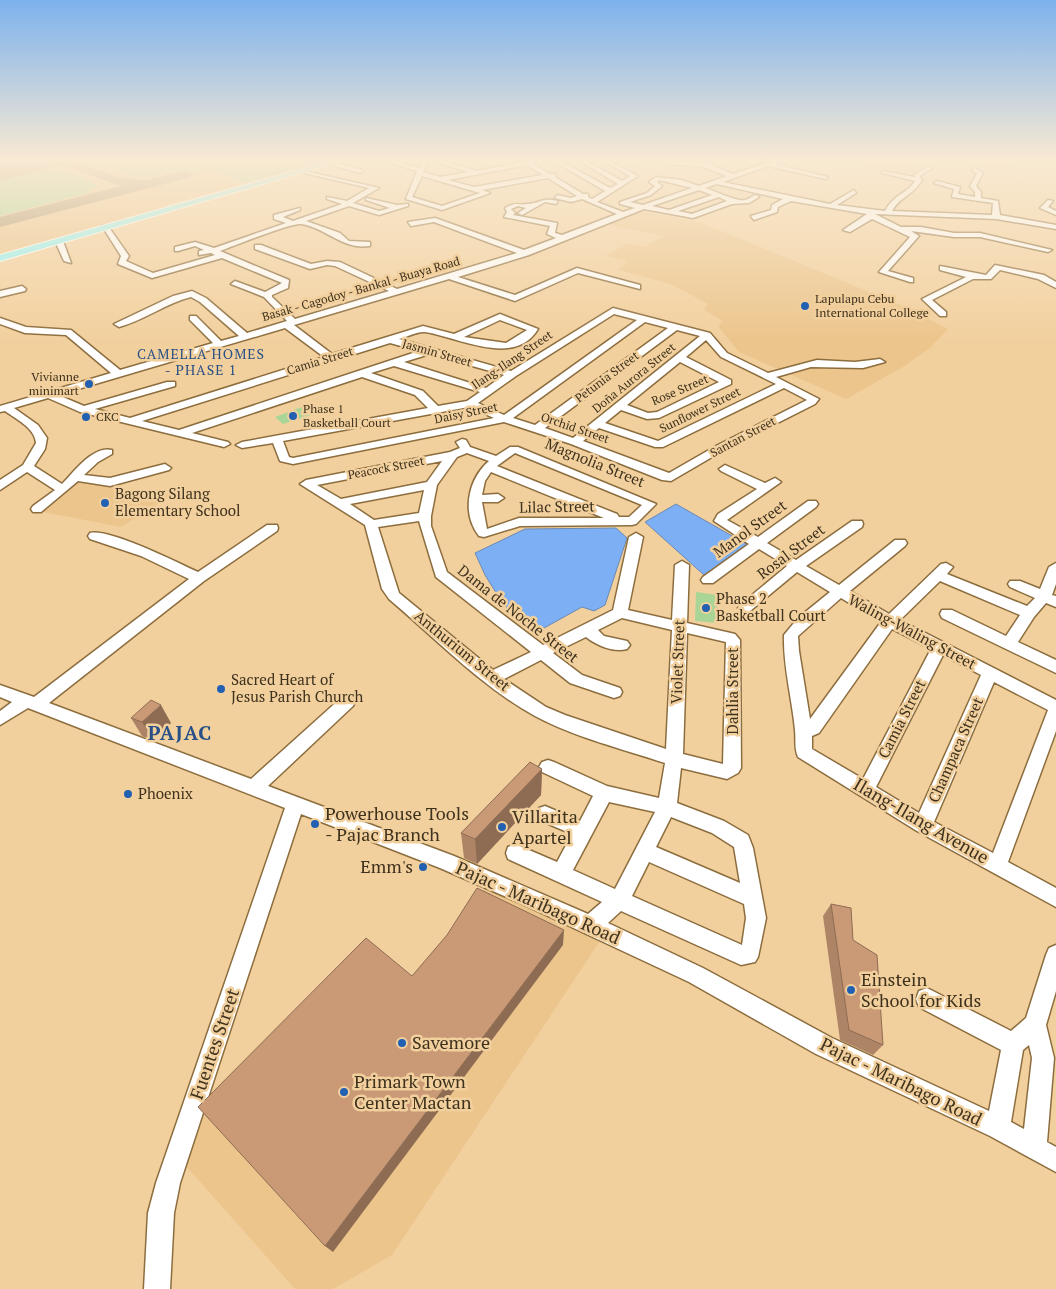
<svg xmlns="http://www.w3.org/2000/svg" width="1056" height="1289" viewBox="0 0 1056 1289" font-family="'PT Serif',serif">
  <rect width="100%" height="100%" fill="#f2d09e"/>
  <path fill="#ecc58c" d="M0 160H331L173 203 158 210 0 254Z
    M832 160H909L927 164 904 175Z
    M954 160H998L1019 166 995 171Z
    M640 211 699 222 908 308 948 329 930 348 903 367 846 399 739 352 718 326 723 321 704 310 708 304 671 284 618 270 627 261 606 256 627 244 644 247 664 236 603 224Z
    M78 482 172 495 121 527 43 512Z
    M485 888 600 941 392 1255 333 1289H295L185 1165 205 1113 415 987 449 947Z"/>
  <path fill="#a9d597" d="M97 160H331L247 183 209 169 186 174 177 171 153 176H133L100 165Z
    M40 169 70 171 98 185 87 193 0 216V177Z
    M302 407 311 415 283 424 275 417Z
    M696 592 717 595V623L695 621Z"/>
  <path fill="#7daff4" stroke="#6a89b4" d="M676 504 748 545 704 575 645 522Z
    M616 528 627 538 605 605 594 611 582 607 535 633 503 604 485 575 475 553 525 529Z"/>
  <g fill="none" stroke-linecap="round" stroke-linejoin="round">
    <path fill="#ae946d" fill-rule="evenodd" d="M28 160H73L120 178 147 180 186 170 193 174 191 177 0 227V217L121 186 65 166 23 167 21 164 23 161Z"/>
    <path fill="#ae946d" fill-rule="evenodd" d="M0 160H62L57 167 0 180Z"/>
    <defs>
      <path id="minor" d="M382 160H391L419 168 423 160H429L423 172 440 177 468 172 430 160H439L477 171 522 162 520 160 536 162 533 164 550 174H556L555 177 583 194H588V197L592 199 605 191 552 160H559L610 188 618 184 578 160H585L622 181 630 176 602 160H609L638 176 597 202 623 212 635 208 620 204V202L647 193 655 186 649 182 656 177 681 180 699 186 727 176 700 166 673 165 661 160 696 162 694 160H700L733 174 775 160H783L775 164 828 177 825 179 768 166 723 182 830 204 854 190 856 193 837 205 885 211C895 193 906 195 915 181L882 173V171L915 177V174L930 166 933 168 920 176 922 180C912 197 901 195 892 211L992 215 993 203 952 197 954 189 934 183 937 181 960 187 958 194 975 197V192L970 186 977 174 972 170 975 168 983 173 976 186 981 192V198L998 201 1000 215 1056 225V229L996 219 875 214 901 227H921L954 233H980L1052 250 1048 252 980 237H954L911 231 919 236 888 271 913 278V282H910L879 272 910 237 872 219 850 232 843 230 867 214 791 201 778 207 777 212 754 220 751 216 771 210 772 205 783 199 717 184 705 188C715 191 737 202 745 200 749 199 752 196 756 195L759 197 749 203 732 204 693 218 644 209 529 255 458 277 515 295 577 268 640 285V289L578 273 515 301 449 279 294 325 332 354 423 326 454 334 500 314 538 329C515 368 458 337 425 332 418 331 407 337 399 339L511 371 613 308 710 333 727 353 768 373 817 360 855 362 880 359 885 362 863 368 811 367 776 377 819 399 815 404 724 450 671 481 662 480 571 444 504 422 293 464 280 461 273 443 242 448 236 445 242 442 428 408 415 395 362 377 192 433 228 442 230 444 224 447 80 412 48 398 14 408 38 425 47 438 45 449 34 466 62 484C73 473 93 445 112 450V454L98 462 84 475 110 478 165 464 171 468 169 470 110 486 78 481 41 512H33L31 509 33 506 55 490 27 472 0 490V480L23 465 36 443C35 428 16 419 5 411L0 412V406L111 373 66 335 25 333 0 324V318L26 327 71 330 120 370 213 343 190 320V316H196L221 341 239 336 200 302 191 297C166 303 145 320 119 327L114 324 173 296 192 291 206 298 247 333 287 321 264 297 231 284 235 281 265 292 282 283 222 258 152 278 118 264 121 256 102 226H108L129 256 126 261 153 273 215 255 211 253 199 255V251L204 250 195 246 178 251H175V247L195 242 214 248 286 223 274 219V215L300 208V210L283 217 293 221 342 204 327 199V197L347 201 369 188 300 172V170L379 188 353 203 379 211 390 208 366 200V198L397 205 408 204V206L379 215 349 206 306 221 340 233 349 241 370 242V246C342 250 327 228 301 224 290 223 234 246 220 251L289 280 288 288 272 295V297L295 319 389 291 335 266 327 265 310 269 255 249V245H261L311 264 327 261 340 262 397 289 517 253 434 222 411 226 408 222 435 218 524 250 556 238 547 234 550 226 504 217 507 212 505 208C518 201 516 206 527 204 542 203 541 197 558 201L556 204 545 202 522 215 518 213 526 208 518 206 511 209 515 213 513 215 557 223 555 233 562 235 617 214 582 199 571 202 555 198 557 195 571 198 577 196 548 178 482 190 490 193 442 210 406 199 417 171ZM527 165 543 175 474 187 448 180ZM422 176 480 193 442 206 412 197ZM659 180 692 188 643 205 630 202 651 195 662 186 657 182ZM699 190 712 195 669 210 652 206ZM719 197 727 201 692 214 678 211ZM614 314 637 320 504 415 478 403 516 376ZM500 320 527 330 506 343 464 337ZM645 322 668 328 535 425 513 418ZM285 328 324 357 130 418 95 409 175 386V382H167L84 406 58 395ZM677 330 700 336 573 438 545 428ZM706 340 721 357 776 384 658 441 605 423 621 410 647 419 659 418 731 384V380L686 357ZM390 343 419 351 179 430 142 421ZM430 354 504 375 486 388 404 362ZM680 362 719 382 657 412 648 413 627 405ZM394 366 480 392 467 401 438 406 423 391 371 373ZM784 388 807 400 716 446 669 473 583 441 599 428 655 447H663ZM469 407 494 418 293 458 289 457 283 441Z
        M633 160H640L634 164 631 162Z
        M330 161 362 170 363 171 360 173 328 164Z
        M1048 200 1053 201 1048 207 1056 211V215L1040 208Z
        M59 239 63 241 71 263 64 261 55 241Z
        M995 265 1044 275 1056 282V288L1038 279 1000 270 991 279H973L932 300 946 312V316H940L922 299 966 277 940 270V266L986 275Z
        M22 286 26 289 25 291 0 297V291Z
        M462 439 466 440 470 447 496 456 510 447H518L656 504 636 524 632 525 520 526 484 537 479 536C461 513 468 479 489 461L467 453 457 457 437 485 431 516V526L447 572 543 645 613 610 629 537 636 533 643 537 628 610 672 620 675 565 682 561 689 565 687 623 735 634 740 640 741 768 738 773 727 779 681 768 677 803 724 821 748 835 753 848 766 918 758 957 755 962 741 965 621 911 608 923 703 968 832 1038 989 1111 1001 1050 919 1007 916 999 919 991 927 988 1011 1031 1026 1018 1046 955 1049 948 1056 945V991L1046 1025 1054 1058 1047 1142 1056 1147V1172L990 1136 816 1054 689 982 518 902 440 868 301 814 180 1183 174 1213 170 1289H144L148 1213 156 1183 285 808 28 708 0 725V711L12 702 0 697V685L34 697 189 579 141 556 90 539 88 536 90 533C109 528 178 563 198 572L267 525H277L278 528 277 531 204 581 49 703 251 779 341 698 347 696 353 698 355 702 353 706 268 786 454 856 588 914 602 902 508 859 506 853 508 847 515 844 557 862 572 834 539 820 536 814 539 808 545 806 580 821 593 796 542 772 539 767 542 762 548 760 554 762 607 786 659 798 665 763C623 749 574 737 535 716 482 687 436 639 389 599L382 589 365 525 300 484 306 480 450 452 460 448 456 442ZM515 453 642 505 629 517H619L617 514 497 466ZM442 461 427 482 341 499 317 485ZM491 472 604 518H519L487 529 482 502H498L504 498 498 494 482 495 485 481ZM424 490 419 513 374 520 350 504ZM419 521 436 577 531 652 493 670 399 593 378 527ZM622 618 672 630 666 749 565 715 546 707 504 679 541 660 570 683 614 698 620 696 622 692 620 688 582 675 553 653 586 637C596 645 614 653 627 649L630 645 627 641 604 636 598 630ZM687 633 726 642 723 764 683 754ZM609 802 655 812 615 889 573 870ZM671 817 712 833 734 847 740 883 656 847ZM649 862 744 904 746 918 742 945 632 896ZM1029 1045 1032 1058 1024 1129 1011 1122 1023 1050Z
        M725 465 765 483 775 478 781 482 727 520 758 537 808 501H816L818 504 816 507 767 543 796 560 852 521H862L863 524 862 527 806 566 839 585 895 540H905L907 543 905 546 850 591 889 614 941 564 946 563 953 567 947 574 1027 606 1035 598 1010 587 1008 584 1010 581H1020L1040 589 1049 567 1056 563V584L1052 595 1056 596V607L1046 603 1034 617 1018 642 1056 660V673L942 618 940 614 942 610H952L1006 636 1020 615 940 581 900 620 1056 700V731L1008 862 1056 888V907L917 831 798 757C794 748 796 739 795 730 792 698 783 667 784 635L798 618 830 592 797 572 750 611H740L738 608 740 605 787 566 759 549 713 583H703L701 580 703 577 749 544 714 521 718 514 757 489 721 471 719 469ZM841 598 881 622 810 719 799 651 798 636ZM892 629 931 649 863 779 812 749V736L819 733ZM943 655 981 675 919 813 876 787ZM994 682 1048 710 993 853 934 822Z"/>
      <path id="major" d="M333 160H345L0 261V255Z"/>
    </defs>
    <use href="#minor" stroke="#8c6d3e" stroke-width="3"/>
    <use href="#major" stroke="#fff" stroke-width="2"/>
    <use href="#minor" fill="#fff" fill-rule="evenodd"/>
    <use href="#major" fill="#92f4f6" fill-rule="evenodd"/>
  </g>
  <path fill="#ae8466" d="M131 718 171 723 153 740 142 736Z
    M542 769 541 795 477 864 464 858 461 833Z
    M831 904 853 940 883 1045 873 1055 840 1040 823 916Z"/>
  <path fill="#8d6c53" d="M161 705 171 723 153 740 142 722Z
    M542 769 541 795 477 864 475 839Z
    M564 930 563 945 333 1252 325 1246Z"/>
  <path fill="#ca9a77" stroke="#8d6c53" d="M151 700 161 705 142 722 131 718Z
    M530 762 542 769 475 839 461 833Z
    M477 888 564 930 325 1246 198 1107 366 938 412 976 447 935Z
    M831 904 851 908 853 940 877 955 883 1045 849 1030Z"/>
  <linearGradient id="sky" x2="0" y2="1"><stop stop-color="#7db2ed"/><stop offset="0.47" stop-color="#f9ead3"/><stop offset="1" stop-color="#f9ead3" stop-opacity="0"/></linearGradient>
  <rect width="1056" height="340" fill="url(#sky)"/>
  <g fill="#2260b1" stroke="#f2d09e" stroke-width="2">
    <circle cx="805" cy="306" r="5"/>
    <circle cx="89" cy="384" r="5"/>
    <circle cx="293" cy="416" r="5"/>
    <circle cx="86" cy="417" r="5"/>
    <circle cx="105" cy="503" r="5"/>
    <circle cx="706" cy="608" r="5"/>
    <circle cx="221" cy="689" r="5"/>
    <circle cx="128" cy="794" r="5"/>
    <circle cx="315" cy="824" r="5"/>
    <circle cx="502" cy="827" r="5"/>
    <circle cx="423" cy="867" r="5"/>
    <circle cx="851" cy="990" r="5"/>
    <circle cx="402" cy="1043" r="5"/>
    <circle cx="344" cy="1092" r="5"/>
  </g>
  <g text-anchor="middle" stroke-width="5" stroke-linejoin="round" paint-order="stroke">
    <g font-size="12" fill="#3e311d" stroke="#f2d09e">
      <text transform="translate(361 289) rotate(-16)" y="4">Basak - Cagodoy - Bankal - Buaya Road</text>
      <text transform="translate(437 353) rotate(16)" y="4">Jasmin Street</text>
      <text transform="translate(512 360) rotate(-34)" y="4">Ilang-Ilang Street</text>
      <text transform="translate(320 361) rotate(-17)" y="4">Camia Street</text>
      <text transform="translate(607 377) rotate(-37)" y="4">Petunia Street</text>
      <text transform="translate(634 378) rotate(-39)" y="4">Doña Aurora Street</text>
      <text transform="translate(680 390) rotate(-23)" y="4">Rose Street</text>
      <text transform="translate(700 410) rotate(-26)" y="4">Sunflower Street</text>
      <text transform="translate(466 413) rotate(-12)" y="4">Daisy Street</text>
      <text transform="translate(575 428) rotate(19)" y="4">Orchid Street</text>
      <text transform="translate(743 437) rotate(-28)" y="4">Santan Street</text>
      <text transform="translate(386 468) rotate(-11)" y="4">Peacock Street</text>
    </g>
    <g font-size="12" fill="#3e311d" stroke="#f2d09e" text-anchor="start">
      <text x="815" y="303">Lapulapu Cebu<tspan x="815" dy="14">International College</tspan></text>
      <text x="79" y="381" text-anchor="end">Vivianne<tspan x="79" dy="14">minimart</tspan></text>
      <text x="303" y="413">Phase 1<tspan x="303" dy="14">Basketball Court</tspan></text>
      <text x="96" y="421">CKC</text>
    </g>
    <g font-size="14" letter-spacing="1" fill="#295086" stroke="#f2d09e">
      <text x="201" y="359">CAMELLA HOMES<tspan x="201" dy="16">- PHASE 1</tspan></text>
    </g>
    <g font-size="15" fill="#3e311d" stroke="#f2d09e">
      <text transform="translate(595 463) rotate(22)" y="5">Magnolia Street</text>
      <text transform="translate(557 507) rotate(-1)" y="5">Lilac Street</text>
      <text transform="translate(750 529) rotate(-36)" y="5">Manol Street</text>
      <text transform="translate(791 552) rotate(-37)" y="5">Rosal Street</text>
      <text transform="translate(518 614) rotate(38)" y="5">Dama de Noche Street</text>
      <text transform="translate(912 632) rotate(28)" y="5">Waling-Waling Street</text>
      <text transform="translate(462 651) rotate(39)" y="5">Anthurium Street</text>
      <text transform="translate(678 662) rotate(-88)" y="5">Violet Street</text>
      <text transform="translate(733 691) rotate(-90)" y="5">Dahlia Street</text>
      <text transform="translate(902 719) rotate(-63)" y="5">Camia Street</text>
      <text transform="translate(956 750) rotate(-66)" y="5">Champaca Street</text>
    </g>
    <g font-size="15" fill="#3e311d" stroke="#f2d09e" text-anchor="start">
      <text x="115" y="499">Bagong Silang<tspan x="115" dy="17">Elementary School</tspan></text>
      <text x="716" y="604">Phase 2<tspan x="716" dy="17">Basketball Court</tspan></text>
      <text x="231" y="685">Sacred Heart of<tspan x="231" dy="17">Jesus Parish Church</tspan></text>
      <text x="138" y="799">Phoenix</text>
    </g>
    <g font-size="18" fill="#3e311d" stroke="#f2d09e" text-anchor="start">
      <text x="325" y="820">Powerhouse Tools<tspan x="325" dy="21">- Pajac Branch</tspan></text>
      <text x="512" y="823">Villarita<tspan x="512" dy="21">Apartel</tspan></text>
      <text x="413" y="873" text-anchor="end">Emm's</text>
      <text x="861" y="986">Einstein<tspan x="861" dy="21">School for Kids</tspan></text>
      <text x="412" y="1049">Savemore</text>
      <text x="354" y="1088">Primark Town<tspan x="354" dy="21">Center Mactan</tspan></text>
    </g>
    <g font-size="18" fill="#3e311d" stroke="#f2d09e">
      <text transform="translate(921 821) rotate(30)" y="6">Ilang-Ilang Avenue</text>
      <text transform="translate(538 903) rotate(24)" y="6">Pajac - Maribago Road</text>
      <text transform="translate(215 1044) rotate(-71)" y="6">Fuentes Street</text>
      <text transform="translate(901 1082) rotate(26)" y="6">Pajac - Maribago Road</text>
    </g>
    <g font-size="20" font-weight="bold" letter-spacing="1" fill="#295086" stroke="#f2d09e">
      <text x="180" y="740">PAJAC</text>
    </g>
  </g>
</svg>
